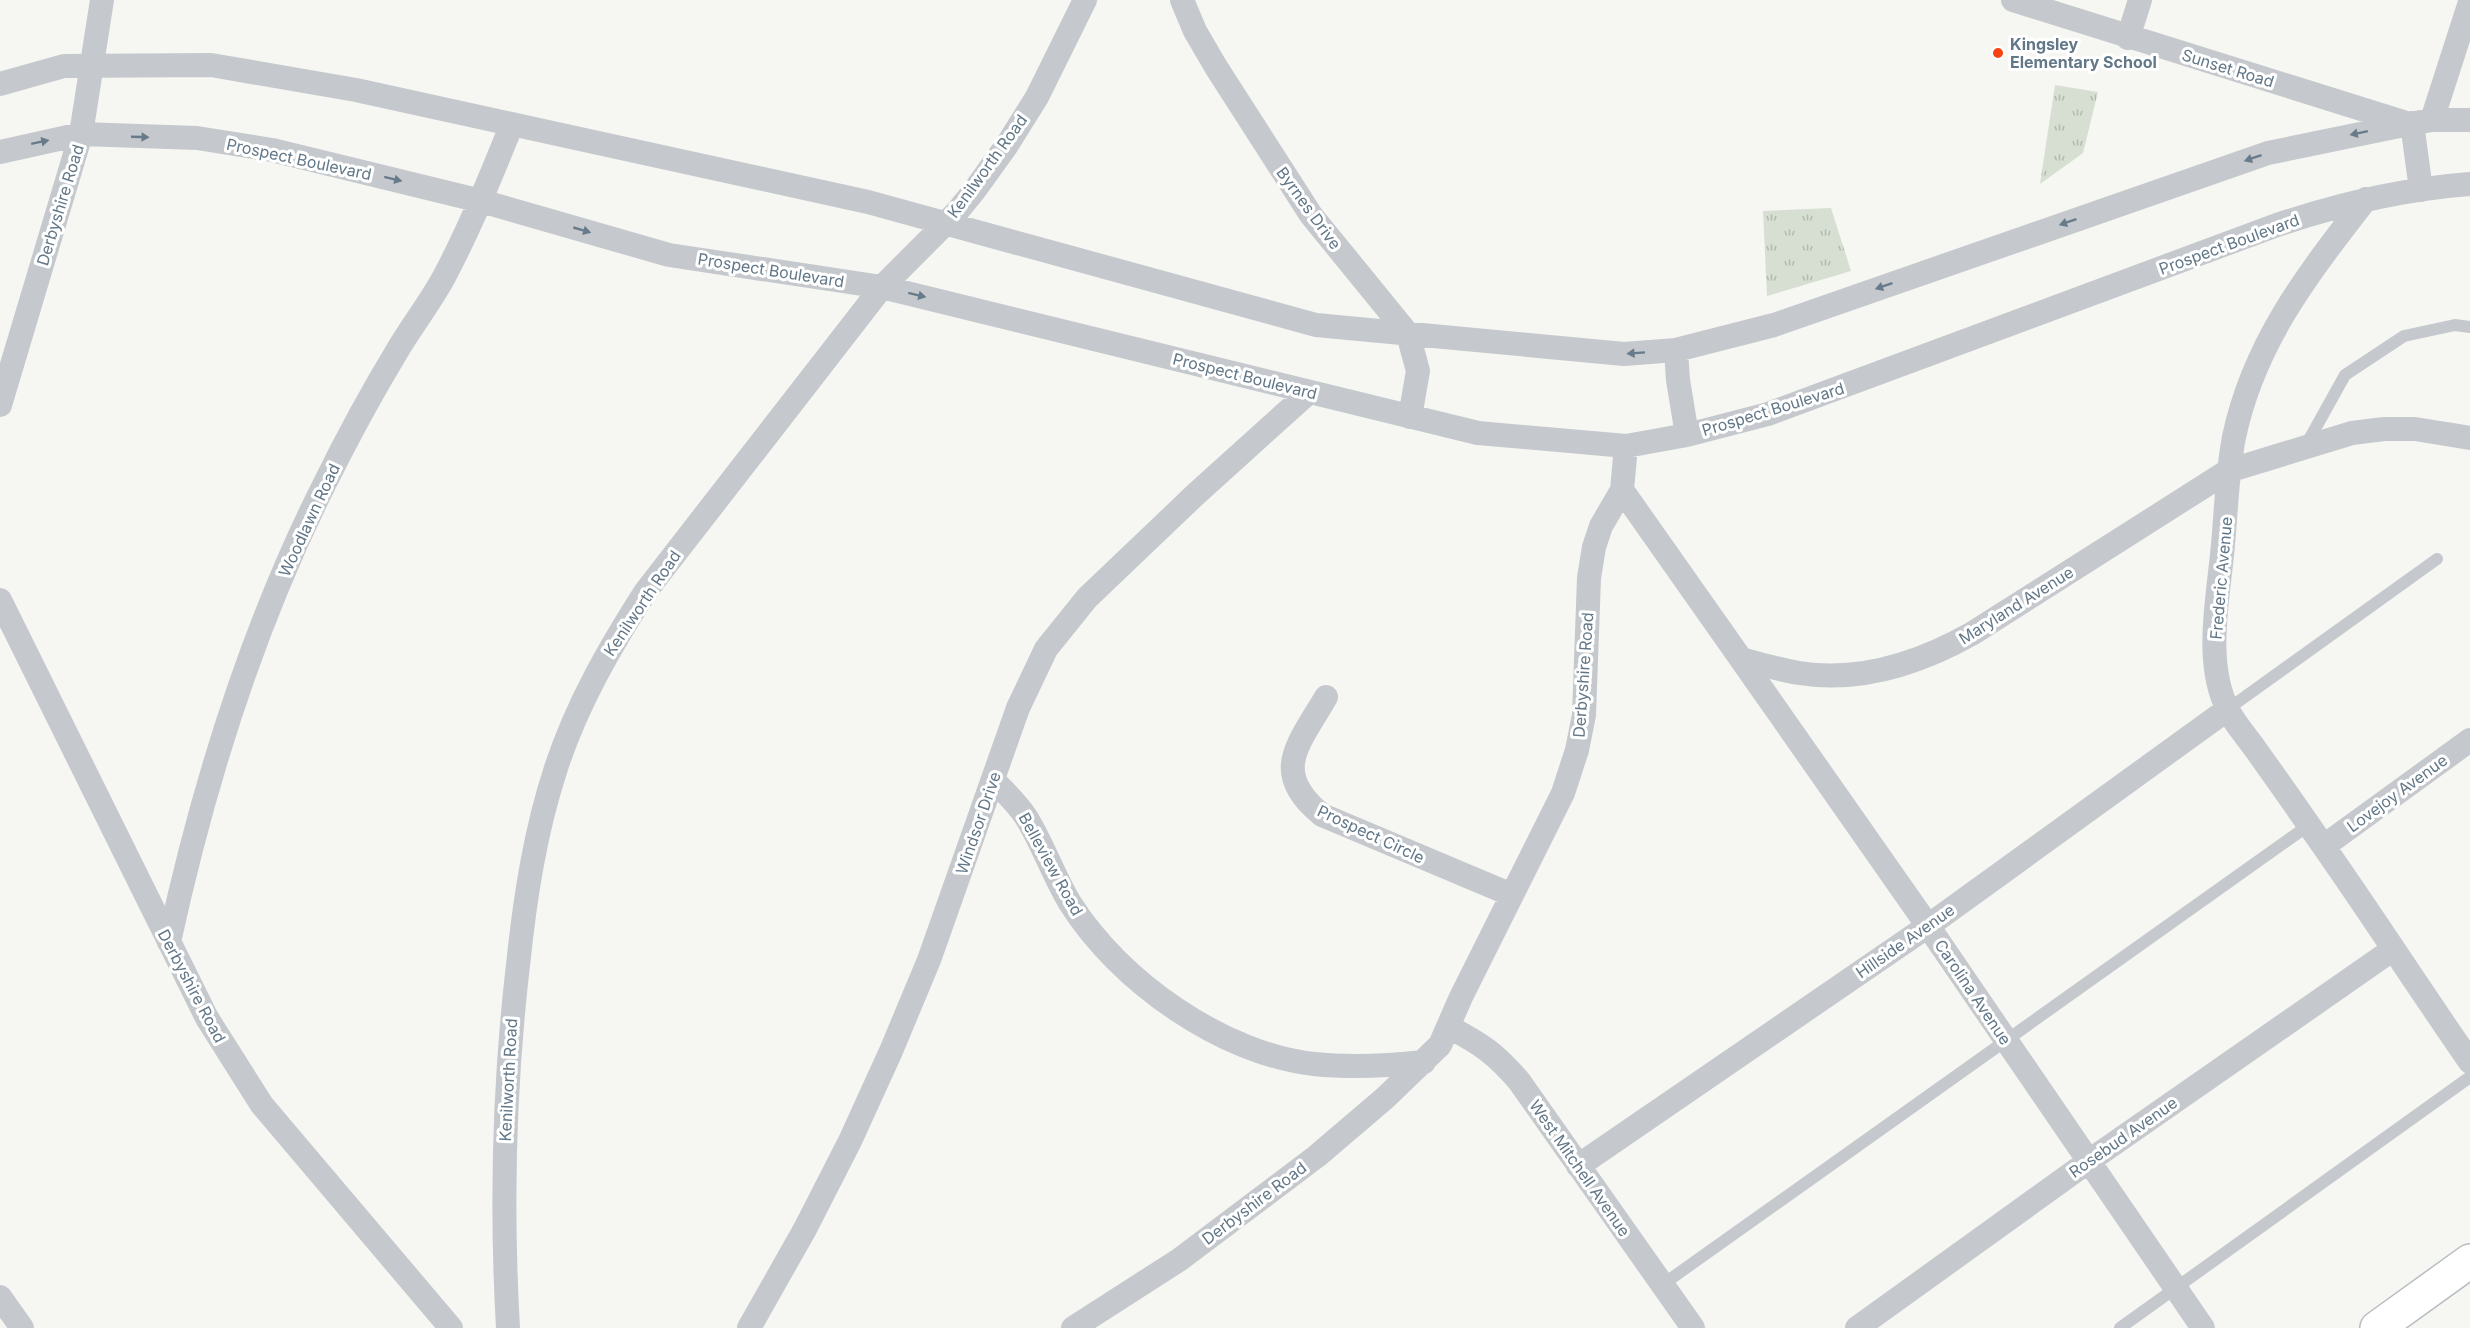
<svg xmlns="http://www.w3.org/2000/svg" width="2470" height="1328" viewBox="0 0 2470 1328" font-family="Inter,sans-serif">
  <defs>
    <pattern id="grass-tufts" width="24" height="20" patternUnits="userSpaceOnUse" patternTransform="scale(1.5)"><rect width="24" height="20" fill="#d7dfd3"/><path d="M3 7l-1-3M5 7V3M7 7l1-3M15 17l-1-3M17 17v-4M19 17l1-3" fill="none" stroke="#b2bab1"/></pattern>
  </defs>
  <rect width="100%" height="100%" fill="#f6f6f2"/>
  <path fill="url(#grass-tufts)" d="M2055 85 2098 92 2083 153 2040 184Z
    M1831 208 1851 271 1767 296 1763 211Z"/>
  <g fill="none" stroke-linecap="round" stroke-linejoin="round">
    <defs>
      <path id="secondary" d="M2377 1328 2470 1261"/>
    </defs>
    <use href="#secondary" stroke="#b7bdc1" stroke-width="36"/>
    <path stroke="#c5c9cd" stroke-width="12" d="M2305 447 2345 375 2404 336 2455 325 2470 327
      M2228 709 2437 559
      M1662 1285 2309 825
      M2120 1328 2470 1077"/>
    <path stroke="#c5c9cd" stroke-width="24" d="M1182 0 1195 31 1216 67 1311 215 1408 334 1418 371 1410 417
      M2013 0 2403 122
      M2128 38 2140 0
      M0 84 64 66 211 65 356 90 868 202 1316 325 1624 354 1676 350 1774 325 2268 153 2409 124 2432 120H2470
      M2432 120 2470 2
      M2412 123 2421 190
      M0 152 81 134 197 138 272 150 481 201 669 255 882 287 1478 433 1626 446 1687 435 1768 414 2277 225C2340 204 2403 189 2470 184
      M2366 199C2308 274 2254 342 2234 437 2226 479 2226 522 2221 564 2216 610 2206 667 2228 710 2235 724 2247 737 2256 750 2276 778 2296 806 2315 834 2368 909 2418 987 2470 1062
      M1676 350 1678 380 1687 435
      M0 405 81 134 102 0
      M1622 490 1741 659C1760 664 1780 670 1799 673 1861 683 1920 663 1973 633L2228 471 2352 433 2384 429H2415L2470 438
      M0 600 207 1018 262 1105 451 1328
      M1741 659 1928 926 2203 1328
      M1326 697C1299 744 1269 772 1322 815L1512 895
      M993 780C1005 792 1017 803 1026 817 1043 844 1053 875 1070 903 1119 981 1222 1054 1314 1064 1351 1068 1387 1066 1424 1062
      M2324 846 2470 740
      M169 942C203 786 250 633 322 489 346 440 372 392 400 346 414 323 431 301 444 277 470 228 491 176 512 124
      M1449 1027C1481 1044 1495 1053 1519 1081L1693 1328
      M1578 1166 1928 926 2228 709
      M0 1297 22 1328
      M508 1328C501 1206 504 1085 518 965 525 898 535 832 556 768 577 704 610 647 646 591L882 287 956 213 974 191 1007 145 1037 97 1085 0
      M749 1328 805 1229 850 1141 891 1051 929 960 1018 708 1046 649 1087 598 1196 494 1309 392
      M1073 1328 1179 1260 1317 1156 1385 1098 1440 1045 1461 997 1563 793 1577 750 1584 715 1589 578 1594 547 1601 526 1622 490 1626 446
      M1857 1328 2089 1161 2392 950"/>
    <use href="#secondary" stroke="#fff" stroke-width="33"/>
  </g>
  <defs><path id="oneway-solid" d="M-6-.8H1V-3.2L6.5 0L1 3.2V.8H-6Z" transform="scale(1.5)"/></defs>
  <g fill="#677b8a">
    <use href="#oneway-solid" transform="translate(2359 133) rotate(168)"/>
    <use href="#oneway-solid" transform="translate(140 137) rotate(2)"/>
    <use href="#oneway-solid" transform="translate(40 142) rotate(-12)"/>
    <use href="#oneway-solid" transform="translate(2253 158) rotate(161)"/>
    <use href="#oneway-solid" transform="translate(393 179) rotate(14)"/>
    <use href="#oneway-solid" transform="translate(2068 222) rotate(161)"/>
    <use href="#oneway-solid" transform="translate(582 230) rotate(16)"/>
    <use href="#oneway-solid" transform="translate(1884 286) rotate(161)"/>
    <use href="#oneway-solid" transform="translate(917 295) rotate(14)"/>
    <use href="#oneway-solid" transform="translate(1636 353) rotate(176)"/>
  </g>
  <circle fill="#f64413" stroke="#fff" stroke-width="2" cx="1998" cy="53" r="6"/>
  <g text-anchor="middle" stroke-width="6" stroke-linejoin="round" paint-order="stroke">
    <g font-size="16" font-weight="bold" fill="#627787" stroke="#fff" text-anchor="start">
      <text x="2010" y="50">Kingsley<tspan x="2010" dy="18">Elementary School</tspan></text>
    </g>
    <g font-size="16" fill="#627787" stroke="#fff">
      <text transform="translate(2228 68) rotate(17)" y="6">Sunset Road</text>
      <text transform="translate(299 159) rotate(12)" y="6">Prospect Boulevard</text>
      <text transform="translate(987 166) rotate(-54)" y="6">Kenilworth Road</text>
      <text transform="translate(60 205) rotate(-73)" y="6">Derbyshire Road</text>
      <text transform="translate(1309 208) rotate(54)" y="6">Byrnes Drive</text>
      <text transform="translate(2229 244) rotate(-20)" y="6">Prospect Boulevard</text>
      <text transform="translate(771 270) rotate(9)" y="6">Prospect Boulevard</text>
      <text transform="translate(1245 376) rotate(14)" y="6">Prospect Boulevard</text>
      <text transform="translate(1773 409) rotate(-17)" y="6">Prospect Boulevard</text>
      <text transform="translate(309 520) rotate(-65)" y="6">Woodlawn Road</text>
      <text transform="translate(2221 578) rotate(-85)" y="6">Frederic Avenue</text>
      <text transform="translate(642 603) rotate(-56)" y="6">Kenilworth Road</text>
      <text transform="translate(2016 605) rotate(-32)" y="6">Maryland Avenue</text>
      <text transform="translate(1583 675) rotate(-86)" y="6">Derbyshire Road</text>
      <text transform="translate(2397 793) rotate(-36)" y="6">Lovejoy Avenue</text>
      <text transform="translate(978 823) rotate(-71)" y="6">Windsor Drive</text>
      <text transform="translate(1371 834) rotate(25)" y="6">Prospect Circle</text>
      <text transform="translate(1051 864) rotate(61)" y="6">Belleview Road</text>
      <text transform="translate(1905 941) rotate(-35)" y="6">Hillside Avenue</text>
      <text transform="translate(192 986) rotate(62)" y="6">Derbyshire Road</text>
      <text transform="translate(1973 992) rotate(56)" y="6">Carolina Avenue</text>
      <text transform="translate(508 1080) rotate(-87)" y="6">Kenilworth Road</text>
      <text transform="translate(2123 1137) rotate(-35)" y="6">Rosebud Avenue</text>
      <text transform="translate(1580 1168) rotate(55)" y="6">West Mitchell Avenue</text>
      <text transform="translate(1254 1203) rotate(-37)" y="6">Derbyshire Road</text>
    </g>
  </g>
</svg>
